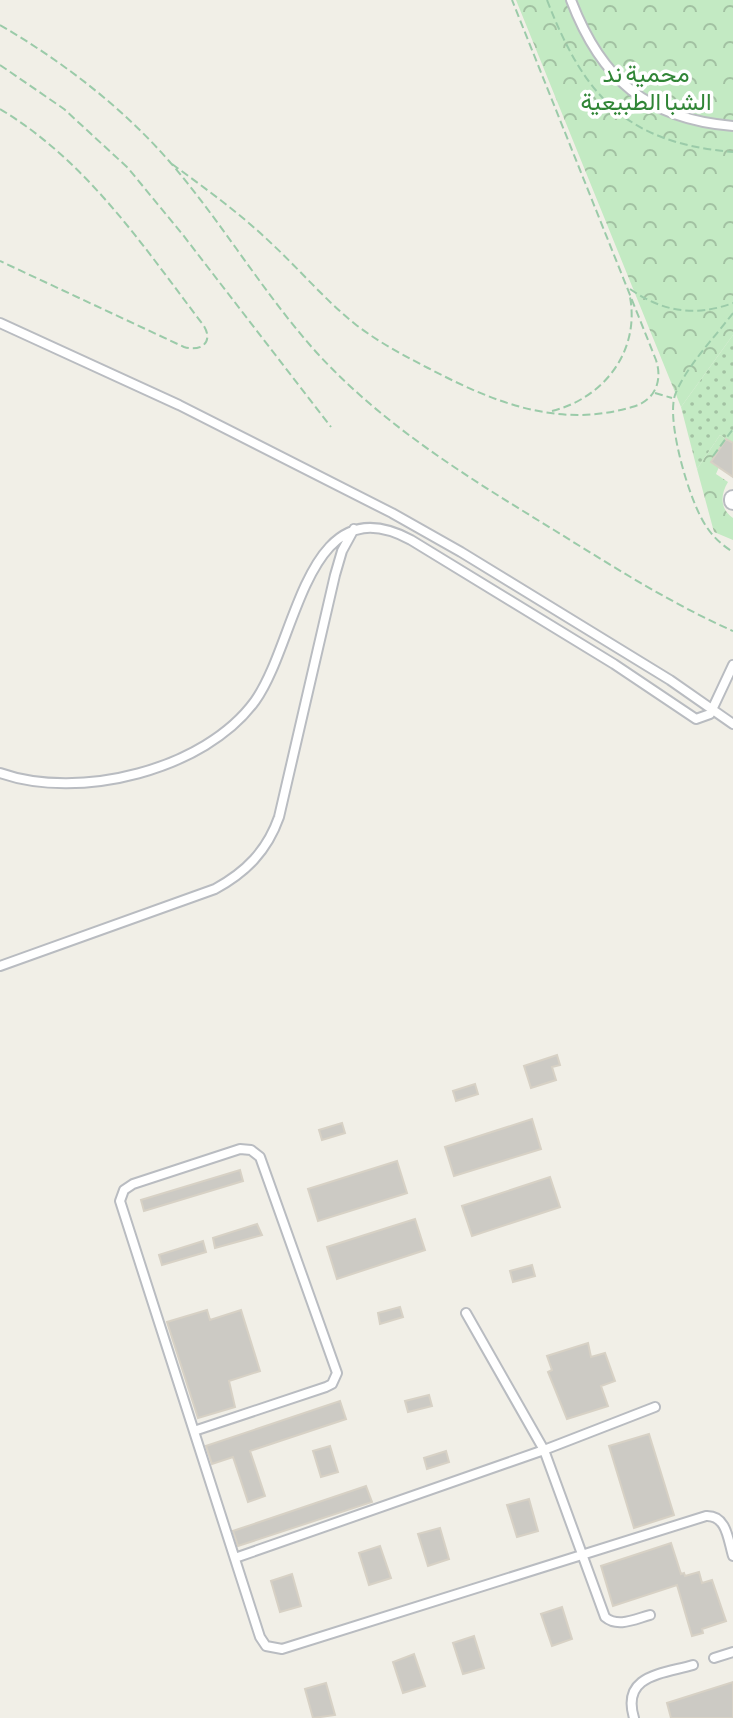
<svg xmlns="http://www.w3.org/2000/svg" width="733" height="1718" viewBox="0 0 733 1718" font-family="'Asap Condensed',Vazirmatn,sans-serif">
  <defs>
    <pattern id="grass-dots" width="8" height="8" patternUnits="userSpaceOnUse" patternTransform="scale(2)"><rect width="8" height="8" fill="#c3eac3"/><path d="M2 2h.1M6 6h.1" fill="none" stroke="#a2c1a2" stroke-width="1.8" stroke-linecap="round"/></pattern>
    <pattern id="forest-crowns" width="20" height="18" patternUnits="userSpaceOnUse" patternTransform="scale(2)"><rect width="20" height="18" fill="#c3eac3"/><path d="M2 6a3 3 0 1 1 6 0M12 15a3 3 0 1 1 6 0" fill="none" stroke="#a2c1a2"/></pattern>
  </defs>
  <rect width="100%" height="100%" fill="#f1efe7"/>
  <path fill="url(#grass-dots)" d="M733 335V443L720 435 697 469 681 407Z"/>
  <path fill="url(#forest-crowns)" d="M516 0H733V335L681 407Z
    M720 435 726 439 711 461 719 467 716 474 728 482C720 495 720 509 733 518V540L714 532 697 469Z"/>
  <path fill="#cccac4" stroke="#d7d1c5" stroke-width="2" d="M726 439 733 443V477L711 462Z
    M557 1055 560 1065 552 1067 556 1080 531 1088 524 1066Z
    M475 1084 478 1094 456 1101 453 1091Z
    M532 1119 541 1149 454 1176 445 1147Z
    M342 1123 345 1133 322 1140 319 1130Z
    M397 1161 407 1193 318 1221 308 1189Z
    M240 1170 243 1181 144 1211 141 1200Z
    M550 1177 560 1207 472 1236 462 1206Z
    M415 1219 425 1250 337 1279 327 1247Z
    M257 1224 262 1235 215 1248 213 1238Z
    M203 1241 206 1252 162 1265 159 1255Z
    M532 1265 535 1276 513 1282 510 1271Z
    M400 1307 403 1317 380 1324 378 1313Z
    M207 1310 210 1320 241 1310 260 1371 229 1381 235 1407 198 1418 167 1322Z
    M588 1343 591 1357 605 1353 615 1381 601 1386 608 1406 567 1419 548 1372 552 1370 547 1356Z
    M429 1395 432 1406 408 1412 405 1401Z
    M340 1401 346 1419 250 1451 265 1496 248 1502 233 1457 212 1464 206 1446Z
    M649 1434 674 1515 634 1528 609 1446Z
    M330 1446 338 1472 321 1477 313 1451Z
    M446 1451 449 1462 427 1469 424 1458Z
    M366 1486 372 1502 238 1546 233 1531Z
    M529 1499 538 1531 517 1537 507 1505Z
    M440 1528 449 1559 428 1566 418 1534Z
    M671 1543 681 1574 684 1573 685 1576 699 1572 702 1583 712 1580 726 1621 702 1629 703 1633 692 1636 677 1585 613 1606 601 1566Z
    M380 1546 391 1578 369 1585 359 1553Z
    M292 1574 301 1606 280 1612 271 1581Z
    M562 1607 572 1639 552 1646 541 1614Z
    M474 1636 484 1668 463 1674 453 1643Z
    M414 1654 425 1686 403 1693 393 1662Z
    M733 1682V1718H671L667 1703Z
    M326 1683 335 1715 313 1718 305 1689Z"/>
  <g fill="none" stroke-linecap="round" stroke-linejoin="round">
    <defs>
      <path id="lane" d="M571 0C601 79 647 119 733 126
        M0 323 179 405 392 513 461 552 670 680 733 724
        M0 773C79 801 205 770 255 701 298 641 306 483 411 540L614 664 696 719 710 714 733 665
        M0 966 215 889C246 872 267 851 279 817L335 575 342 551 354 529
        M466 1313 544 1450 605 1617C618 1628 635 1619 650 1615
        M194 1431 326 1387 332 1384 337 1373 260 1157 251 1150 240 1149 133 1184 124 1190 120 1201 260 1637 266 1646 282 1649 706 1516C727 1515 728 1540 733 1556
        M235 1558 544 1450 655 1407
        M714 1658 733 1652
        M634 1718C621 1675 662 1674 693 1665"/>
      <path id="street" d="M733 499V501"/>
    </defs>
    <use href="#lane" stroke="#b9bcc1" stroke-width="12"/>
    <use href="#street" stroke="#b9bcc1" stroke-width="20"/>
    <path stroke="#9bcba9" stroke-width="2" stroke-dasharray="8 4" stroke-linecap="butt" d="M547 0C584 96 626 143 733 152
      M0 25C63 62 121 106 169 161 222 222 263 293 317 353 385 427 469 478 554 530 612 566 670 603 733 631
      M0 65 64 109 128 168 183 235 331 427
      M0 109C88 162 143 246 204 326 214 343 200 352 184 347L0 261
      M172 164C206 189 241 214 272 244 300 270 325 300 355 324 378 342 403 355 428 368 493 402 558 429 632 407 655 401 663 381 656 360L512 0
      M630 289C663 312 695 317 733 303
      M733 313C715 337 685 368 675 395 666 422 690 503 706 526 713 537 722 545 733 552
      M655 393 672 398
      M552 411C604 398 640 351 630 297
      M713 456 733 429"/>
    <use href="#lane" stroke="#fff" stroke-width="8"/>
    <use href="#street" stroke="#fff" stroke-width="16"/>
  </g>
  <g text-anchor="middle" stroke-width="7" stroke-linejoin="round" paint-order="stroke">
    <g font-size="24" fill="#308536" stroke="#fff">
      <text x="646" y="82">محمية ند<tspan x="646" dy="28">الشبا الطبيعية</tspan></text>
    </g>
  </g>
</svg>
